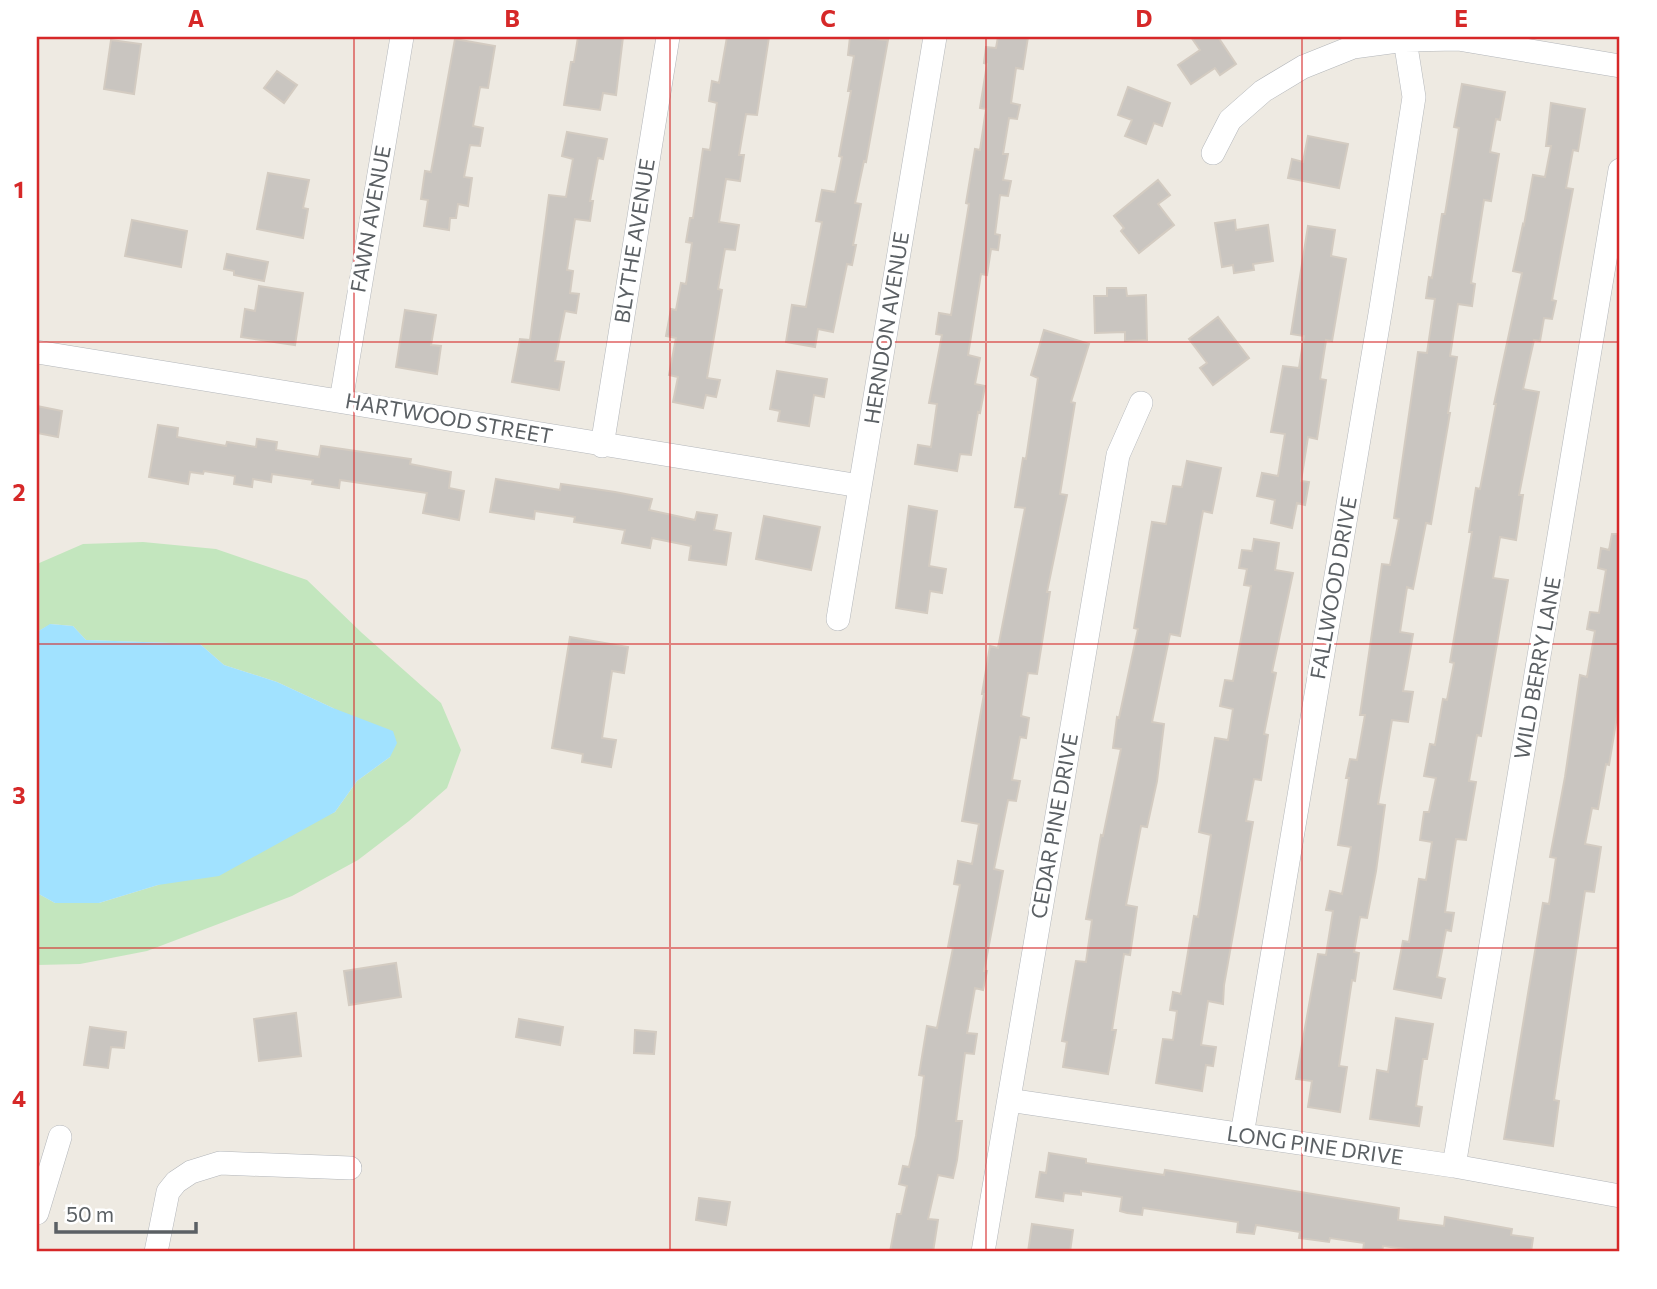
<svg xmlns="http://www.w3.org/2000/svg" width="1657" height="1289" viewBox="0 0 1657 1289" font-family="Commissioner,sans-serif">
  <rect width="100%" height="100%" fill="#eeeae2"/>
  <path fill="#c3e6be" d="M143 542 216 549 307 580 362 633 441 703 461 750 447 788 409 821 358 860 292 896 147 951 80 964 37 965V893L55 903H99L158 885 335 812 357 781 390 757 333 708 277 682 224 665 200 644 86 640 73 626 51 624 37 632V564L83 544Z"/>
  <path fill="#a1e2ff" d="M50 624 73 626 86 640 200 644 224 665 277 682 333 708 393 731 397 743 390 757 357 781 335 812 219 876 158 885 99 903H55L37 893V632Z"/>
  <path fill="#c9c5c0" stroke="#d3cbc1" stroke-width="2" d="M578 37H623L616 95 603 93 600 110 564 105 571 62H574Z
    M727 37H769L757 115 746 114 739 155H744L740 181 726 179 719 222 739 225 735 250 725 249 718 289 722 290 707 378 720 380 716 397 706 395 703 408 673 402 678 377 669 375 676 338 666 336 671 309 676 310 681 283 686 284 692 243 686 242 690 218H693L703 149 710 150 717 103 709 101 712 81 719 83Z
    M850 37 888 40 866 162 864 161 855 203 861 204 853 245H856L852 265 847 264 833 332 818 329 815 347 786 342 792 305 806 307 822 222 816 221 822 190 835 192 842 157 839 156 851 91H848L854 56 848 55Z
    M998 37H1028L1023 69 1016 68 1011 103 1020 105 1017 119 1009 118 1003 154H1008L1003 180 1011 181 1008 196 1000 195 995 234 1000 235 998 250 991 249 987 275 981 274 968 355 980 358 975 384 985 386 980 413 978 412 971 455 960 454 957 471 915 464 918 445 931 447 937 404 929 403 942 335 936 334 939 313 951 315 969 204 966 203 975 149 980 150 986 109 980 108 987 64 984 63 986 47 996 48Z
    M1191 37H1218L1236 64 1220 75 1215 68 1191 84 1178 65 1200 50Z
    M455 39 495 46 488 88 480 87 473 126 483 128 480 146 470 145 464 177 472 178 468 206 458 204 456 218H450L449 230 424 226 428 200 421 199 425 171 431 172Z
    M111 40 141 44 134 94 104 89Z
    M277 71 297 85 284 103 264 88Z
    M1462 84 1505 92 1500 120 1496 119 1490 152 1499 154 1491 201 1484 200 1471 283 1475 284 1472 306 1458 304 1450 356 1457 357 1448 413H1450L1431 524 1426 523 1413 589 1407 587 1400 632 1413 634 1403 691 1413 692 1408 722 1392 720 1378 804 1385 805 1376 871 1367 918 1360 917 1354 952 1359 953 1355 981 1352 980 1339 1066 1347 1067 1340 1112 1308 1107 1312 1081 1296 1079 1318 954 1326 955 1333 911 1326 910 1330 891 1342 894 1351 847 1338 845 1349 778H1346L1350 759 1357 760 1365 715H1360L1382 564 1390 565 1399 519 1394 518 1418 352 1427 353 1435 299 1426 298 1429 277 1432 278 1442 214H1445L1459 128 1454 127Z
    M1128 87 1170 103 1162 126 1154 123 1146 144 1125 136 1132 120 1118 115Z
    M1551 103 1585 109 1578 151 1573 150 1566 188 1573 189 1552 300 1556 301 1552 319 1544 318 1540 341 1534 340 1523 389 1539 392 1519 495H1523L1516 540 1500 537 1493 578 1508 580 1481 736 1477 735 1469 781 1476 782 1466 840 1456 839 1452 865 1445 912 1454 913 1451 931 1446 930 1437 977 1445 979 1441 998 1394 989 1403 941 1409 942 1419 879 1426 880 1432 842 1420 840 1424 812H1429L1436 778 1424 776 1430 744 1435 745 1443 699 1447 700 1454 663 1450 662 1472 532H1469L1476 488 1480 489 1496 404H1494L1522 273 1513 271 1523 224 1524 225 1533 175 1545 177 1551 146H1546Z
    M567 132 607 139 603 159 598 158 590 201H593L590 221 575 219 567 270 573 271 570 293 579 294 576 313 565 311 555 361 564 362 559 390 512 382 520 339 530 340 549 195 566 197 573 159 562 156Z
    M1308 136 1348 144 1339 188 1288 178 1292 159 1303 162Z
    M268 173 309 180 303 208 308 209 303 238 257 229Z
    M1158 180 1170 195 1158 204 1174 225 1139 253 1121 231 1124 228 1114 216Z
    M132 220 187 231 181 267 125 256Z
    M1235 220 1236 230 1268 225 1273 261 1253 264 1254 270 1234 273 1233 265 1222 267 1215 223Z
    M1308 226 1335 230 1331 256 1346 259 1332 341 1326 340 1320 379 1326 380 1317 439 1308 437 1301 481 1309 482 1305 505 1297 503 1292 528 1271 523 1275 500 1257 496 1262 473 1278 476 1285 434 1271 432 1283 366 1299 368 1304 336 1291 334Z
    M227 254 268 262 264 281 234 275V271L224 269Z
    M259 286 303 293 295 345 241 337 245 309 255 311Z
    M1107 288H1126L1127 296 1146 295 1147 340 1125 341V332L1095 333 1094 296H1107Z
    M405 310 436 315 431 345 441 346 437 374 396 367Z
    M1218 317 1249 358 1213 385 1200 368 1207 363 1189 339Z
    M1044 330 1089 344 1071 402 1075 403 1060 494 1067 495 1047 592H1050L1037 674 1028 673 1021 716 1029 718 1026 738 1020 737 1012 780 1020 781 1016 801 1008 800 994 869 1003 871 984 971H987L983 990 975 988 967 1033 977 1034 974 1054 965 1053 956 1121H962L957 1160 953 1178 938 1175 928 1219 938 1220 933 1252H890L897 1214H901L907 1186 899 1184 903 1166 909 1167 916 1136 924 1076 919 1075 927 1026 937 1028 953 948 948 947 960 885 954 884 958 861 972 864 979 824 962 821 984 694H982L990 646 998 648 1025 508 1015 507 1023 458 1026 459 1038 378 1031 375Z
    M777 371 827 379 824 397 814 395 809 426 778 421 780 411 770 409Z
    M37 406 62 411 58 437 37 433Z
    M158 425 178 428 177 437 226 446 227 442 256 447 257 439 277 442 276 450 319 457 321 446 411 459 410 464 451 472 449 488 464 491 459 520 423 513 427 493 340 480 339 488 312 484 313 480 272 474 271 482 253 479 252 487 234 484 235 476 204 471 203 474 190 472 188 484 149 477Z
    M1187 461 1221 468 1212 513 1203 511 1180 636 1170 634 1152 722 1164 724 1157 781 1147 827 1141 826 1126 905 1137 907 1130 955 1124 954 1112 1030H1116L1108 1074 1063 1067 1067 1042 1062 1041 1076 961 1086 962 1092 920 1086 919 1101 835 1103 836 1121 749 1113 748 1117 717 1119 718 1138 629 1134 628 1152 522 1166 524 1173 486 1182 487Z
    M496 479 560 490 561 484 615 492 652 499 649 510 695 520 697 512 717 515 714 530 731 533 726 565 689 560 691 546 652 538 650 548 622 543 625 530 574 522 575 517 535 511 534 519 490 512Z
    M909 506 937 511 929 566 946 569 942 593 930 591 927 613 896 608Z
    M764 516 820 527 811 570 756 559Z
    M1612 534H1620V698L1609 765 1606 764 1598 809 1592 808 1585 844 1601 847 1594 892 1585 891 1554 1100 1559 1101 1553 1146 1504 1139 1543 903 1549 904 1556 858 1550 857 1565 777 1580 675 1587 677 1595 631 1587 629 1590 612 1599 613 1606 570 1598 568 1601 548 1609 550Z
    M1254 539 1279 543 1275 570 1293 573 1272 672 1276 673 1264 734 1268 735 1261 780 1254 779 1246 821 1253 822 1224 985 1223 1004 1208 1001 1201 1045 1216 1047 1213 1066 1206 1065 1202 1091 1156 1083 1163 1039 1173 1040 1177 1011 1170 1010 1173 992 1181 994 1194 916 1198 917 1211 835 1199 832 1215 738 1228 740 1233 709 1220 706 1225 680 1233 681 1251 586 1244 585 1247 569 1239 568 1242 550 1252 551Z
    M570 637 628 647 624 673 612 671 602 738 616 740 611 767 582 762 583 754 552 748Z
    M396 963 401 997 349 1005 344 971Z
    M296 1013 301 1056 259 1061 254 1019Z
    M1396 1018 1433 1024 1427 1059H1423L1416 1106 1422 1107 1419 1126 1370 1119 1377 1070 1388 1072Z
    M519 1019 563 1027 560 1045 516 1037Z
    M90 1027 126 1032 124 1048 111 1047 108 1068 84 1065Z
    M635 1030 656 1032 654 1054 634 1053Z
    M1049 1153 1086 1159V1163L1164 1175 1165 1170 1399 1208 1398 1220 1444 1226 1445 1217 1512 1229 1511 1235 1533 1238 1531 1252H1430L1383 1246 1382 1252H1371L1363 1251 1364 1243 1330 1238 1329 1242 1299 1238 1300 1232 1256 1225 1254 1234 1237 1232 1238 1222 1143 1208 1142 1215 1127 1213 1120 1211 1122 1197 1081 1191V1195L1064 1193 1063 1201 1036 1197 1040 1172 1046 1173Z
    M699 1198 730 1202 726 1225 696 1220Z
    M1032 1224 1073 1230 1070 1252H1028Z"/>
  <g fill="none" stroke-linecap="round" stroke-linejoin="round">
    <defs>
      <path id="minor" d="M1213 153 1230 120 1263 91 1303 67 1353 47 1405 40 1458 39 1620 66
        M37 352 860 486
        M341 401 402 37
        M602 446 668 37
        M838 619 935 37
        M1009 1100 1454 1166 1620 1196
        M1242 1135 1381 308 1414 97 1405 40
        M1454 1166 1620 170
        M37 1213 60 1137
        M156 1252 168 1192 176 1182 191 1172 220 1163 350 1168
        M983 1252 1118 455 1141 403"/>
    </defs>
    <use href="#minor" stroke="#b3b6ba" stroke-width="24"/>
    <use href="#minor" stroke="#fff" stroke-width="23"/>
  </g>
  <path fill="none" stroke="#d62828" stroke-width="2" stroke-opacity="0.55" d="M354 37V1252M670 37V1252M986 37V1252M1302 37V1252M37 342H1620M37 644H1620M37 948H1620"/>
  <g text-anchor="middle" stroke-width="6" stroke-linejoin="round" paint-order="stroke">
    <g font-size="21" fill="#5b6064" stroke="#fff">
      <text transform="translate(371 219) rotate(-80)" y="7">FAWN AVENUE</text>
      <text transform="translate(635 241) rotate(-81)" y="7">BLYTHE AVENUE</text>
      <text transform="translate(887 328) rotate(-81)" y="7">HERNDON AVENUE</text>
      <text transform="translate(449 419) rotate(10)" y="7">HARTWOOD STREET</text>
      <text transform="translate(1334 588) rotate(-80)" y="7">FALLWOOD DRIVE</text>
      <text transform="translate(1538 668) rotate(-80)" y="7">WILD BERRY LANE</text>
      <text transform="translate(1055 826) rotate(-80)" y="7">CEDAR PINE DRIVE</text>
      <text transform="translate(1315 1146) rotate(8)" y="7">LONG PINE DRIVE</text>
    </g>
  </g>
  <rect width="1657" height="1289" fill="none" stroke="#ffffff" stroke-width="77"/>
  <path d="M56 1222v10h140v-10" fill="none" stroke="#5b6064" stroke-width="3.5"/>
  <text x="66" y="1222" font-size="21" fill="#5b6064" stroke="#ffffff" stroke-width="5" paint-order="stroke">50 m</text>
  <rect x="38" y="38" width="1580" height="1212" fill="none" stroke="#d62828" stroke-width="2.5"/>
  <g font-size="23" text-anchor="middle" font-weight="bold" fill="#d62828">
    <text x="196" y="27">A</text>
    <text x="512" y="27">B</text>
    <text x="828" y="27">C</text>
    <text x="1144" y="27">D</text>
    <text x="1461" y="27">E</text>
    <text x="19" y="198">1</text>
    <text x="19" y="501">2</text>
    <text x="19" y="804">3</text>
    <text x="19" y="1107">4</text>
  </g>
</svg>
